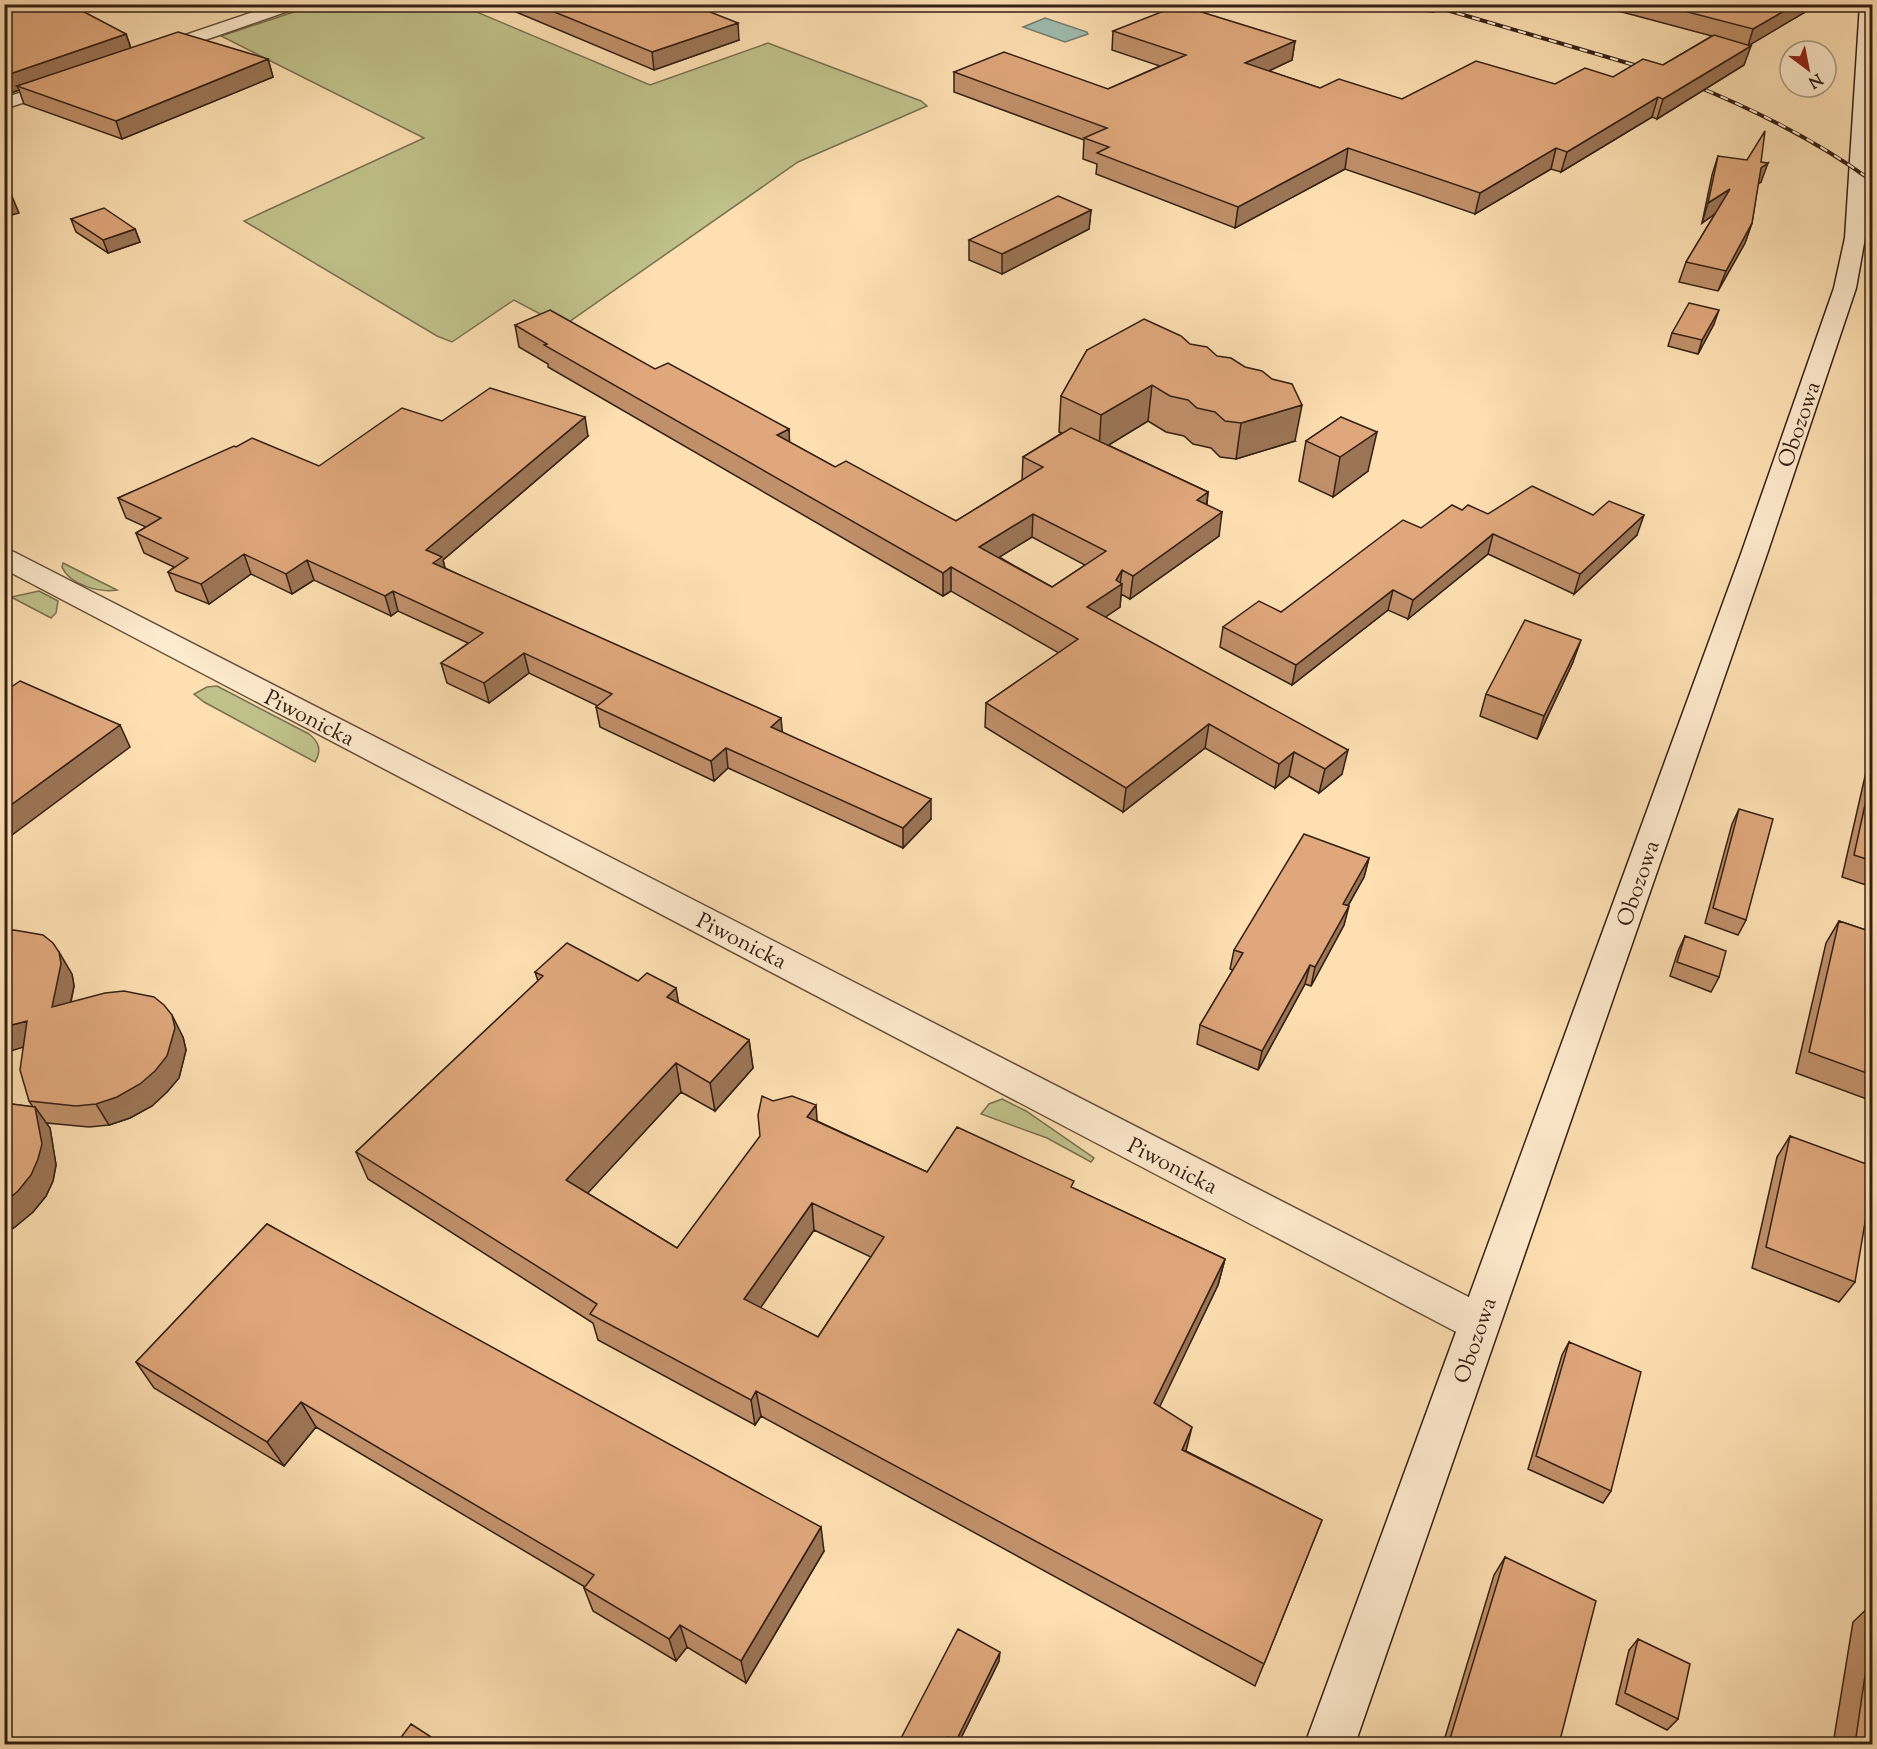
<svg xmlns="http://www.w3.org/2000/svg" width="1877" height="1749" viewBox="0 0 1877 1749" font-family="'Sorts Mill Goudy',serif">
  <rect width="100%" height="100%" fill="#fddfb2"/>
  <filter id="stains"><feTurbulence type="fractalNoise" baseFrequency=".00333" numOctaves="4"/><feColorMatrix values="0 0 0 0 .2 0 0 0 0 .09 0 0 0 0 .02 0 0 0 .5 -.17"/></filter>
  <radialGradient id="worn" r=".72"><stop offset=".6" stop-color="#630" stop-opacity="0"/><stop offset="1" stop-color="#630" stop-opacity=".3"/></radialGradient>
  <path fill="#c0c18b" stroke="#7a7050" stroke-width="1.5" d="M315 5H460L650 85 768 43 921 101 927 106 798 162 563 326 514 300 452 342 437 336 244 221 424 138 221 36Z
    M63 563 117 590C100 593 70 585 62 567Z
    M39 591 58 601 56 613 51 618 11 597Z
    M217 686 309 734C319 742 322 750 315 762L204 702 194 694 207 687Z
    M1002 1099 1026 1111 1094 1158 1091 1162 1047 1138 981 1114 989 1104Z"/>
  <path fill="#9fbcaf" stroke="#747e71" stroke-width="1.5" d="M1045 18 1087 32 1088 34 1065 42 1023 27Z"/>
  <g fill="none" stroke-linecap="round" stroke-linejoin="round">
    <defs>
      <path id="street" d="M277 4H302L300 7 159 56H147L144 52 147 48Z
        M65 78 71 79 74 83 71 87 4 109V98Z
        M4 550 14 552 1494 1310 1500 1323 1494 1336 1479 1342 1464 1336 4 569Z"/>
      <path id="secondary" d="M1860 4H1872V83L1865 238 1856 288 1767 554 1355 1744H1305L1741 554 1834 288 1845 238Z"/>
    </defs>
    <use href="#street" stroke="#66503c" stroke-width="3"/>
    <use href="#secondary" stroke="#342015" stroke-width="3"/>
    <use href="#street" fill="#feeacd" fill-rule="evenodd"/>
    <use href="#secondary" fill="#feeacd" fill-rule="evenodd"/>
    <defs>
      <path id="rail" d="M1408 4 1433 11
        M1426 4 1648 69
        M1691 84C1755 110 1816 140 1872 181"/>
    </defs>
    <use href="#rail" stroke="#342015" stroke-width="4"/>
    <use href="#rail" stroke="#feeacd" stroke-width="2" stroke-dasharray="8" stroke-linecap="butt"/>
  </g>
  <path fill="#c0906a" stroke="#342015" stroke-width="1.5" fill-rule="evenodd" d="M4 4 80 10 126 34 131 48 268 59 273 77 122 139 24 104 19 90 8 94 4 93Z
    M497 4H690L739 40 654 70Z
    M1592 4H1814L1812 8 1749 45 1744 65 1657 119 1652 117 1561 172 1551 169 1475 214 1345 169 1235 228 1096 174 1097 164 1083 159 1084 140 954 92V72L1108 89 1160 66 1112 50 1113 31 1295 41 1292 60 1269 71 1320 88 1402 99 1555 84 1613 77 1663 65 1712 36Z
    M1718 156 1761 182 1758 184 1752 223 1745 243 1718 291 1679 282 1686 262 1715 214 1702 223 1712 175Z
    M1091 210 1089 229 1002 274 969 260V240Z
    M71 219 135 229 140 242 108 253 76 232Z
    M1714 324 1698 354 1668 346 1672 333Z
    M515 325 655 369 789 429V442L835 467 956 521 1022 480 1023 457 1062 433 1059 432 1061 396 1087 350 1295 441 1236 459 1220 457 1211 448 1193 444 1184 436 1166 432 1148 421 1108 445 1208 492 1207 505 1219 536 1130 599 1121 594 1120 607 1105 617 1342 774 1319 793 1289 776 1275 788 1205 748 1123 812 985 727 986 703 1059 653 951 591 943 596 548 367V364L519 347ZM1032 537 1085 565 1052 587 999 557Z
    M1341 417 1368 471 1333 497 1299 481 1306 441Z
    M442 421 588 436 443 560 445 568 782 732 931 819 903 848 728 768 714 781 600 727 596 707 598 706 529 673 489 703 447 683 441 663 468 643 398 611 391 616 314 580 292 594 251 574 209 604 176 591 168 572 174 567 144 553 136 533 146 527 126 518 118 498 236 447 319 466Z
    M1462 510 1488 514 1593 515 1637 535 1574 594 1488 554 1408 619 1388 610 1292 685 1220 647 1223 627 1281 612 1421 528Z
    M1573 662 1537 739 1480 716 1486 694Z
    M1872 760V887L1842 877 1866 772Z
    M1739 809 1746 920 1738 935 1705 923 1732 824Z
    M1369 858 1364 877 1348 906 1344 925 1311 986 1305 984 1258 1070 1197 1044 1200 1025 1233 970 1230 969 1234 950Z
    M1839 921 1872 932V1101L1796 1073 1826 943Z
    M1685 936 1719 977 1711 992 1670 976 1678 951Z
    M535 972 678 1003 749 1040 753 1068 715 1111 681 1092 587 1193 677 1248 817 1121 927 1172 1073 1188 1225 1259 1218 1285 1159 1407 1186 1451 1322 1520 1255 1686 761 1416 755 1425 598 1340 593 1323 368 1179 356 1152 538 981ZM814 1230 871 1257 818 1337 760 1308Z
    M72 974 74 986 71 1002 183 1037 186 1050 179 1078 167 1092 152 1106 130 1118 109 1125 89 1127 46 1123 50 1128 56 1165 53 1181 46 1196 33 1212 15 1227 4 1234V1103L33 1107 29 1101Z
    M1790 1136 1855 1282 1839 1302 1752 1268 1777 1157Z
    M267 1224 824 1551 746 1683 687 1647 676 1661 593 1611 584 1588 585 1587 316 1427 284 1466 154 1388 136 1362Z
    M1569 1342 1611 1491 1603 1503 1528 1469 1562 1355Z
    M1505 1557 1559 1744H1443L1494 1575Z
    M1872 1604V1744H1833L1853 1622Z
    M1638 1639 1678 1719 1667 1730 1616 1704 1629 1650Z
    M999 1661 958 1744H898Z"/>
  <path fill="#9c7556" stroke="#342015" stroke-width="1.5" d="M59 4H100L63 15Z
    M1796 4H1814L1812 8 1748 46 1753 29Z
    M738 23 739 40 654 70 652 52Z
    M126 34 132 52 17 86 19 90 8 94 4 87V76Z
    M1295 41 1292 60 1243 83 1245 63Z
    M1751 46 1744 65 1657 119 1663 99Z
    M268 59 273 77 122 139 116 121Z
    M1658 97 1652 117 1561 172 1567 152Z
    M1348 148 1345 169 1235 228 1238 207Z
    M1556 148 1551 169 1475 214 1480 193Z
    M1768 163 1761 182 1754 187 1761 168Z
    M1730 189 1723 208 1702 223 1708 203Z
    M11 194 19 213 4 217V196Z
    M1091 210 1089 229 1002 274V254Z
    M1752 223 1745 243 1718 291 1726 271Z
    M135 229 140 242 108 253 103 240Z
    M1719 310 1714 324 1698 354 1702 340Z
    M1152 385 1148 421 1099 451 1101 415Z
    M1302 405 1295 441 1236 459 1241 423Z
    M585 417 588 436 443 560 447 577 439 583 426 550Z
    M789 429 790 452 777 435Z
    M1377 432 1368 471 1333 497 1340 457Z
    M1208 492 1205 516 1197 500Z
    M1222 512 1219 536 1130 599 1133 576Z
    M1033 514 1032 537 979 570V547Z
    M1644 515 1637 535 1574 594 1580 574Z
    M1493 534 1488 554 1408 619 1413 600Z
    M244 554 251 574 209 604 201 584Z
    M307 560 314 580 292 594 286 574Z
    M951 567V591L943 596V573Z
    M1122 570 1120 585 1122 584 1120 607 1085 631 1087 607 1116 580Z
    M1393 590 1388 610 1292 685 1296 665Z
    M393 591 398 611 391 616 385 596Z
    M1581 640 1573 662 1537 739 1544 716Z
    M524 653 529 673 489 703 484 683Z
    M781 718 783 738 771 727Z
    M1209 724 1205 748 1123 812 1126 788Z
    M120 725 130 747 4 841V810Z
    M726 748 728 768 714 781 711 761Z
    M1348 750 1342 774 1319 793 1325 769Z
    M1294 752 1289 776 1275 788 1279 764Z
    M931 799V819L903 848V828Z
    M1369 858 1364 877 1338 923 1343 904Z
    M1349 906 1344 925 1311 986 1315 967Z
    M59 952 72 974 74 986 65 1028 52 1007Z
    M1310 965 1305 984 1258 1070 1262 1051Z
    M676 988 681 1017 667 997Z
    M172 1015 183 1037 186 1050 179 1078 167 1092 152 1106 130 1118 109 1125 96 1104Z
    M27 1021 40 1042 4 1053V1027Z
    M749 1040 753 1068 715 1111 710 1083Z
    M676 1063 681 1092 574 1208 566 1180Z
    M816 1105 818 1133 807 1117Z
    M35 1107 50 1128 56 1165 53 1181 46 1196 33 1212 15 1227 4 1234V1203Z
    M812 1203 814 1230 748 1326 744 1299Z
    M1225 1259 1218 1285 1149 1429 1154 1403Z
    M756 1391 761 1416 755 1425 751 1400Z
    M301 1402 316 1427 284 1466 267 1442Z
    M1192 1427 1186 1451 1182 1450Z
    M821 1527 824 1551 746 1683 741 1661Z
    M680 1625 687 1647 676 1661 669 1639Z
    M1000 1652 999 1661 958 1744H956V1741Z
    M948 1737V1744H943Z"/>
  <path fill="#dfa77b" stroke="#342015" stroke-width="1.5" fill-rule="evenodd" d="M4 4H69L126 34 4 76Z
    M535 4H690L738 23 652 52Z
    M1657 4H1796L1753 29Z
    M1179 5 1295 41 1245 63 1320 88 1339 79 1402 99 1476 61 1555 84 1585 68 1613 77 1643 59 1663 65 1714 35 1751 46 1663 99 1658 97 1567 152 1556 148 1480 193 1348 148 1238 207 1097 153 1109 147 1084 138 1107 128 954 72 1004 52 1108 89 1186 55 1113 31Z
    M178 32 268 59 116 121 17 86Z
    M1765 131 1761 162 1768 163 1761 168 1752 223 1726 271 1686 262 1730 189 1708 203 1718 156 1747 160Z
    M4 189 11 194 4 196Z
    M1058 196 1091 210 1002 254 969 240Z
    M104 208 135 229 103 240 71 219Z
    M1689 303 1719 310 1702 340 1672 333Z
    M550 310 655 369 668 363 789 429 777 435 835 467 846 461 956 521 1043 467 1023 457 1071 428 1208 492 1197 500 1222 512 1133 576 1122 570 1116 580 1122 584 1087 607 1348 750 1325 769 1294 752 1279 764 1209 724 1126 788 986 703 1078 639 951 567 943 573 544 345 547 344 515 325ZM1033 514 1106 551 1052 587 979 547Z
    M1144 319 1181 336 1190 344 1207 347 1217 356 1231 358 1245 367 1262 371 1272 379 1292 384 1302 405 1241 423 1225 421 1215 412 1197 408 1188 400 1170 396 1152 385 1101 415 1061 396 1087 350Z
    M490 388 585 417 426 550 442 557 433 563 781 718 771 727 931 799 903 828 726 748 711 761 596 707 612 694 524 653 484 683 441 663 483 633 393 591 385 596 307 560 286 574 244 554 201 584 168 572 188 558 136 533 161 518 118 498 234 446 236 447 252 438 319 466 402 408 442 421Z
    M1341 417 1377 432 1340 457 1306 441Z
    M1532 486 1593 515 1609 501 1644 515 1580 574 1493 534 1413 600 1393 590 1296 665 1223 627 1259 601 1281 612 1403 520 1421 528 1452 505 1462 510 1468 505 1488 514Z
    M1525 620 1581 640 1544 716 1486 694Z
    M20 681 120 725 4 810V692Z
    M1872 773V861L1854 855Z
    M1739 809 1773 819 1746 920 1713 908Z
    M1304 834 1369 858 1343 904 1349 906 1315 967 1310 965 1262 1051 1200 1025 1243 953 1234 950Z
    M1839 921 1872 932V1075L1809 1052Z
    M14 930 43 935 53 943 59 952 61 964 52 1007 105 993 124 991 154 997 164 1005 172 1015 175 1028 167 1056 155 1071 140 1084 117 1097 96 1104 76 1106 29 1101 20 1070 27 1021 4 1027V931Z
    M1685 936 1726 951 1719 977 1677 962Z
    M567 943 638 981 647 973 676 988 667 997 749 1040 710 1083 676 1063 566 1180 677 1248 760 1136 758 1115 762 1096 773 1101 792 1096 816 1105 807 1117 927 1172 957 1127 1074 1181 1071 1187 1225 1259 1154 1403 1192 1427 1182 1450 1322 1520 1264 1664 756 1391 751 1400 590 1314 597 1304 356 1152 543 976 535 972ZM812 1203 884 1237 818 1337 744 1299Z
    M4 1103 35 1107 42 1144 38 1159 31 1175 18 1191 4 1203Z
    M1790 1136 1872 1166V1181L1855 1282 1766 1247Z
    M267 1224 821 1527 741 1661 680 1625 669 1639 584 1588 594 1575 301 1402 267 1442 136 1362Z
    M1569 1342 1641 1372 1611 1491 1536 1456Z
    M1505 1557 1596 1601 1559 1744H1455L1449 1742Z
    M1872 1628V1744H1855Z
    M958 1629 1000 1652 956 1741 948 1737 943 1744H898Z
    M1638 1639 1690 1664 1678 1719 1625 1693Z
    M411 1724 442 1744H396Z"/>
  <g text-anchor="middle" stroke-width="5" stroke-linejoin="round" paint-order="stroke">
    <g font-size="22" fill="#342015" stroke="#feeacd">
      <text transform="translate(1798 424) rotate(-71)" y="8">Obozowa</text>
      <text transform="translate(310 717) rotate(27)" y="8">Piwonicka</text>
      <text transform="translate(1637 883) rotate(-71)" y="8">Obozowa</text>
      <text transform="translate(742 940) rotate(27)" y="8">Piwonicka</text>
      <text transform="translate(1173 1165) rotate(27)" y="8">Piwonicka</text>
      <text transform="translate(1474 1340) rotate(-71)" y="8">Obozowa</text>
    </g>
  </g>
  <rect width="1877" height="1749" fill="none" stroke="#fddfb2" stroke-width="24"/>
  <rect x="6" y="6" width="1865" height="1737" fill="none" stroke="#342015" stroke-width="3"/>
  <rect x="12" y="12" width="1853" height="1725" fill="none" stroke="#342015" stroke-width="1.5"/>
  <g transform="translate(1808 69) rotate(148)"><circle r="28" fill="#feeacd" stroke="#ad9983" stroke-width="1.5"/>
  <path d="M0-4.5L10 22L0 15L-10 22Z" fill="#8f2418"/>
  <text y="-9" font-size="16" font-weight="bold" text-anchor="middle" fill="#342015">N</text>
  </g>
  <rect width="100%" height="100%" filter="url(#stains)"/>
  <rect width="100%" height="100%" fill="url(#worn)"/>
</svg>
